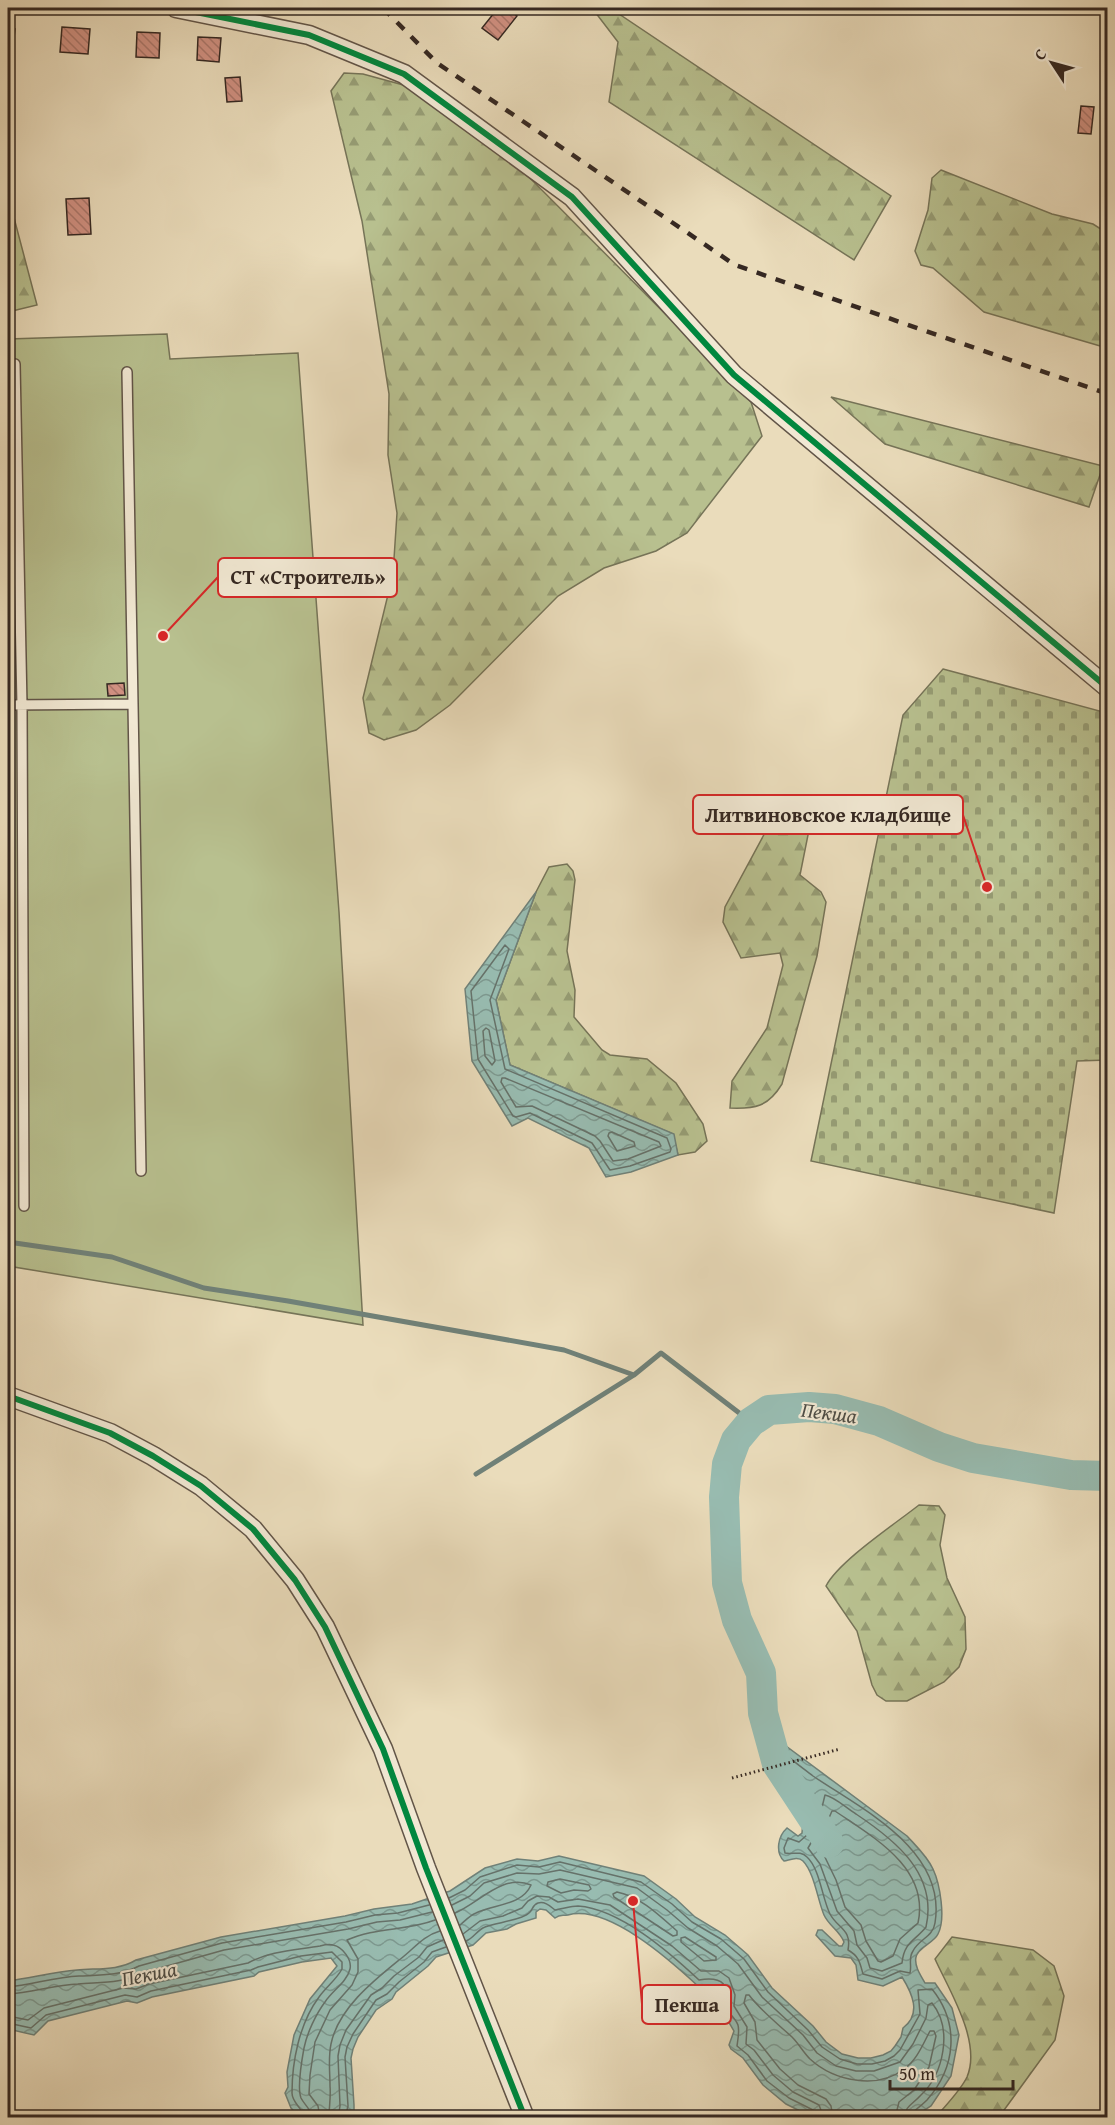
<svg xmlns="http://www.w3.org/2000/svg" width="1115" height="2125" viewBox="0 0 1115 2125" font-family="'Gentium Book Plus',serif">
  <defs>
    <pattern id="forest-firs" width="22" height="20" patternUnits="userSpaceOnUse" patternTransform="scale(1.5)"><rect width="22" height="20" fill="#b8c08f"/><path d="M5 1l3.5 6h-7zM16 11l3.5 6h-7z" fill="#969c74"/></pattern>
    <pattern id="cemetery-stones" width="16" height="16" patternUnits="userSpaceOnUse" patternTransform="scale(1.5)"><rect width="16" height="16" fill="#b8c08f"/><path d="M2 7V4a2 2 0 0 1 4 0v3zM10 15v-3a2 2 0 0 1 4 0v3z" fill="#969c74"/></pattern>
    <pattern id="water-waves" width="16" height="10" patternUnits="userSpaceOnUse" patternTransform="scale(1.5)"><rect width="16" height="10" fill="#98bcb1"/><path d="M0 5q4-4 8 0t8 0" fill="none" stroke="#7d9990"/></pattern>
    <pattern id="building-back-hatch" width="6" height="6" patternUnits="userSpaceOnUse" patternTransform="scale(1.5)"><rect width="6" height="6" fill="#d09081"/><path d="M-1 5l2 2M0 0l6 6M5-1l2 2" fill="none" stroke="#aa7669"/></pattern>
  </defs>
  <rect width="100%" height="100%" fill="#eadcbb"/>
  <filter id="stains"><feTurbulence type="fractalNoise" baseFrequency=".00333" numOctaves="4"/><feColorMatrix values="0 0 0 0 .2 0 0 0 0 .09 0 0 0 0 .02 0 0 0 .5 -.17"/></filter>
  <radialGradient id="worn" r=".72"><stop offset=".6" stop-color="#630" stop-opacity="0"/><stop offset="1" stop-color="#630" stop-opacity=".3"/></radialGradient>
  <path fill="url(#forest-firs)" stroke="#767458" stroke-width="1.5" d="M592 8H610L891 196 854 260 609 102 618 42Z
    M344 73 363 74 418 89 505 153 738 387 751 402 762 436 687 533 656 551 604 568 558 596 450 705 416 730 384 740 369 733 363 698 393 574 397 513 388 455 389 394 362 221 331 91Z
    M941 170 1052 214 1093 224 1107 233V348L984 312 933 268 921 265 915 251 928 210 932 178Z
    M8 195 37 305 8 312Z
    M831 397 1103 466 1089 507 885 444Z
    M789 797 801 798 810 807 811 820 800 875 821 892 826 902 817 956 782 1084C768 1107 755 1109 730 1108L732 1081 767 1028 783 965 780 953 741 958 723 922 725 907 774 816Z
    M567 864 573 871 575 880 567 951 575 990 574 1017 602 1050 610 1055 647 1059 676 1083 703 1124 707 1141 695 1152 678 1155 673 1134 510 1065 496 1000 536 892 549 867Z
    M919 1505 939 1506 945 1515 940 1545 947 1578 965 1617 966 1649 959 1667 944 1682 907 1701H886L877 1695 872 1685 857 1631 826 1586C839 1561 895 1524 919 1505Z
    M952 1937 1033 1950 1054 1966 1064 1996 1055 2040 999 2117H936C945 2106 961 2090 967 2077 982 2042 949 1990 935 1959Z"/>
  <path fill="url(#cemetery-stones)" stroke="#767458" stroke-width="1.5" d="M943 669 1107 713V1060L1077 1061 1054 1213 811 1161 903 715Z"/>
  <path fill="#b8c08f" stroke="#767458" stroke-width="1.5" d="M167 334 170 359 298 353 339 912 363 1325 8 1266V339Z"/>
  <path fill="url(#water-waves)" stroke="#708178" stroke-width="1.5" d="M536 892 496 1000 510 1065 674 1134 678 1155 631 1172 606 1177 589 1148 528 1118 512 1126 472 1061 465 989Z
    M776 1730 782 1743 907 1836C916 1846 927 1856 933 1869 940 1884 946 1919 938 1934 934 1943 918 1947 916 1957 914 1966 921 1976 925 1983H935L952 2008 959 2035 951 2076 931 2106 912 2118H821L806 2114 786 2104 763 2085 743 2058 731 2049 729 2045 734 2031 727 2019 716 2008 722 1997C718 1983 712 1983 699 1987 671 1961 608 1904 568 1915 562 1916 560 1914 555 1918L546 1910 540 1909 536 1912V1918L516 1924 507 1929 486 1933 473 1945 436 1957 428 1966 396 1992 392 1999 376 2010 358 2037 353 2049 351 2058 354 2105V2112L350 2117H300L291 2108 285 2093 288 2087 287 2072 294 2035 310 1999 337 1966 331 1958 302 1962 259 1972 254 1976 152 1997 137 2003 127 2001 48 2021 34 2035 8 2029V1981C31 1978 54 1972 77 1970 97 1968 118 1971 136 1960L221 1937 345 1916 374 1909 412 1904 450 1891 485 1868 517 1859 538 1861 559 1856 644 1876 676 1899 695 1917 725 1935 748 1955 772 1988 813 2026 826 2042 842 2054 858 2058H871L883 2055 891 2051 895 2046 901 2037 903 2028C922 2014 912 1993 902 1977L883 1986 858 1980 856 1965 851 1958 835 1956 816 1935 818 1930H822L839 1946H842L844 1942C840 1931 829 1926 824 1915 818 1901 814 1872 803 1861 798 1856 790 1860 784 1861 775 1852 778 1836 787 1828L798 1836 802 1833 803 1821 810 1801 794 1787 772 1780 759 1737Z"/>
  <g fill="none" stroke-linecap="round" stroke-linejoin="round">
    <path stroke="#66726a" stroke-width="1.5" d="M505 945 509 949 490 1000 505 1069 667 1138 671 1149 670 1152 630 1166 610 1170 592 1143 530 1113 516 1117 513 1116 478 1059 471 991Z
      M486 1028 489 1030 495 1061 492 1065 485 1056 483 1031Z
      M505 1078 659 1142 661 1146 628 1159 613 1161 600 1141 595 1136 532 1106 516 1107 501 1082 502 1078Z
      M612 1132 634 1142 635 1146 617 1151 608 1136 609 1133Z
      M768 1739 772 1740C782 1754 799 1765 813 1776 863 1810 947 1850 935 1923 933 1937 919 1939 913 1951 908 1958 912 1965 910 1973L900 1971 882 1979 863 1974C860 1963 859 1956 848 1950 852 1929 838 1929 830 1914 822 1898 820 1869 807 1857 800 1850 792 1855 785 1853L784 1848 788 1838 799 1842 807 1835 816 1801C808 1785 792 1781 777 1774L767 1743Z
      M825 1795C835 1797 846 1808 856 1814 895 1840 938 1874 926 1927 915 1941 904 1942 902 1963L882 1971 870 1968 867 1958 857 1945 854 1931 837 1911 820 1864 808 1848 815 1836Z
      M832 1811H835C873 1837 930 1868 918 1923L900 1939 893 1956 881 1962 878 1961 866 1941 861 1925 845 1907 836 1880 820 1847 825 1827Z
      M560 1879 589 1885 591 1889 588 1891 574 1890 561 1893 547 1886 548 1882Z
      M617 1892C641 1897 659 1915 677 1931V1935L673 1936 614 1897 613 1894Z
      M449 1898 465 1890 480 1877 517 1865 539 1867 560 1862 641 1882 672 1904 692 1922 721 1939 744 1959 768 1992 808 2030 822 2047 840 2059 857 2064H872L885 2061 894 2056 900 2050 920 2014 918 1990 932 1989C960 2024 956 2067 927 2100 923 2104 918 2108 913 2112L912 2118
      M452 1905 470 1896 484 1883 517 1873 539 1874 560 1870 637 1888 667 1910 688 1928 717 1946 738 1964 762 1997 803 2035 817 2053 836 2066 856 2071H874L900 2062 913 2044 926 2018 928 2005 932 2003C953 2029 944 2074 920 2096 913 2104 905 2106 904 2118
      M455 1913C479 1903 503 1873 531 1885 522 1906 493 1904 476 1913 469 1916 465 1921 460 1925
      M463 1934 480 1921 503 1916 522 1908 528 1901 537 1896 549 1897 558 1902 578 1899 610 1905 672 1946 701 1971H719L729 1978 735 1995 734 2006 747 2027 746 2044 754 2050 773 2075 793 2092 819 2105 824 2118
      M685 1937 716 1957V1960L704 1961 681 1942V1938Z
      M466 1941C474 1938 477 1930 485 1927 494 1923 523 1920 529 1913 533 1910 532 1905 538 1903 545 1901 550 1906 555 1910 562 1909 571 1906 578 1906 620 1909 669 1952 699 1980 723 1976 731 1985 725 2008 741 2025 740 2025 737 2046L748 2055 767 2081 789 2098 813 2110 816 2118
      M8 1987C31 1985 55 1977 79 1976 99 1975 120 1976 139 1966L222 1943 346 1922 375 1915 398 1913 429 1905
      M8 1994C31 1993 54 1985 78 1984 99 1982 122 1984 142 1973L224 1950 348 1929 377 1922 400 1920 432 1912
      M8 2016 28 2020 44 2008 123 1988 136 1989 149 1984 248 1963C269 1951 297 1950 320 1946 324 1945 329 1944 333 1945 343 1947 352 1960 350 1969 347 1982 332 1991 325 2002 316 2014 307 2033 304 2048 302 2059 297 2088 301 2098 305 2106 311 2108 311 2118
      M8 2023 31 2028 46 2015 125 1995 137 1997 151 1991 251 1970 258 1967 301 1956 332 1952 342 1962V1969C336 1980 326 1987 319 1997 299 2024 292 2062 292 2093 292 2103 303 2108 304 2118
      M320 2118 318 2106 309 2094 310 2075 315 2042 330 2010 352 1985 358 1972V1959L347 1940C375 1927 407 1931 435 1920
      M329 2118C329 2107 331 2097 330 2086 330 2072 328 2058 331 2044 338 2009 373 1981 399 1960 413 1950 422 1936 440 1931
      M338 2118 340 2106 338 2056 340 2045 346 2030 371 1995 382 1988 394 1976 419 1957 427 1947 443 1940
      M345 2118 348 2106 345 2057 347 2047 353 2034 376 2000 387 1994 399 1982 424 1962 432 1952 446 1947
      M833 2118 831 2106 826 2099 798 2085 780 2069 757 2040 755 2022 744 2003 746 1995H749C761 2011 778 2024 792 2037 799 2044 803 2052 810 2059 834 2081 877 2090 904 2069 917 2060 923 2044 930 2031H934L936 2036 929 2067 914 2090 899 2102 895 2118"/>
    <path stroke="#708178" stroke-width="5" d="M8 1242 112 1257 204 1288 288 1301 564 1350 634 1375 661 1353 751 1422
      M476 1474 634 1375"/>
    <path stroke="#98bcb1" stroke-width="30" d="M829 1843 777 1764 763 1713 761 1673 737 1620 727 1583 724 1497 727 1464 736 1440 751 1422 769 1410 809 1407 835 1409 879 1421 939 1447 973 1458 1071 1475 1108 1476"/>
  </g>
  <path fill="url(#building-back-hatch)" stroke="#352822" stroke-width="1.5" d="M498 8H506L517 16 498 40 482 28Z
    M62 27 90 29 88 54 60 52Z
    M8 28 15 29 11 62H8Z
    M137 32 160 33 159 58 136 57Z
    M198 37 221 38 219 62 197 60Z
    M240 77 242 101 227 102 225 78Z
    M1081 106 1094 107 1091 134 1078 133Z
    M89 198 91 234 68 235 66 199Z
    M124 683 125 695 108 696 107 684Z"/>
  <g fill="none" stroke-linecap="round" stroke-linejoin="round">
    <defs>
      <path id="lane" d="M15 364 22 705 24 1206
        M133 704 141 1171
        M8 705 133 704 127 372"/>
      <path id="street" d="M176 8 309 35 404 74 572 197 734 375 1108 688
        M8 1396 110 1433 153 1456 201 1486 253 1529 295 1580 325 1627 383 1749 426 1868 525 2118"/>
    </defs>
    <use href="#lane" stroke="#625548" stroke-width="12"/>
    <use href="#street" stroke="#625548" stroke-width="21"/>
    <path stroke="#352822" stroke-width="3" stroke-dasharray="1.5 3" stroke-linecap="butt" d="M732 1778 840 1749"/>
    <use href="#lane" stroke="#f1e8d3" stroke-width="9"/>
    <use href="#street" stroke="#f1e8d3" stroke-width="18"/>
    <path stroke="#352822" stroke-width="4.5" stroke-dasharray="10 10" stroke-linecap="butt" d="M383 8 437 63 735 265 1108 394"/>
    <defs>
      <path id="cycleway" d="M176 8 309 35 404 74 572 197 734 375 1108 688
        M8 1396 110 1433 153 1456 201 1486 253 1529 295 1580 325 1627 383 1749 426 1868 525 2118"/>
    </defs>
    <use href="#cycleway" stroke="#f1e8d3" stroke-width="10"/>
    <use href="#cycleway" stroke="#00873e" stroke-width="6"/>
  </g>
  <g text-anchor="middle" stroke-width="4.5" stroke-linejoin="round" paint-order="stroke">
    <g font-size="21" font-style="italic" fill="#4e4d46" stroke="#f1e8d3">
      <text transform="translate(829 1413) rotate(7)" y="7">Пекша</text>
      <text transform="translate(149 1974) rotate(-11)" y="7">Пекша</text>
    </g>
  </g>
  <path fill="none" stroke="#d62828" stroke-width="2" d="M163 636L218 577M987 887L963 815M633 1901L642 2004"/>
  <g fill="#d62828" stroke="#f1e8d3" stroke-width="2">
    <circle cx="163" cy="636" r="6"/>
    <circle cx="987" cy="887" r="6"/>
    <circle cx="633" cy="1901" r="6"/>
  </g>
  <g fill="#f1e8d3" stroke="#d62828" stroke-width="2">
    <rect x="218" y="558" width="179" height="39" rx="6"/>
    <rect x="693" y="795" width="270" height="39" rx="6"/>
    <rect x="642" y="1985" width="89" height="39" rx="6"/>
  </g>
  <g font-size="21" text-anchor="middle" font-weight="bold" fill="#352822">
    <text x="308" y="584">СТ «Строитель»</text>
    <text x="828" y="822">Литвиновское кладбище</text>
    <text x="687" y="2012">Пекша</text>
  </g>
  <rect width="1115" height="2125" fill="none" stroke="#eadcbb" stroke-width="30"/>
  <rect x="9" y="9" width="1097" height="2107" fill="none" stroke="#352822" stroke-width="3"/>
  <rect x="15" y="15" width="1085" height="2095" fill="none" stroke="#352822" stroke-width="1.5"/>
  <g transform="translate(1052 63) rotate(306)" stroke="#f1e8d3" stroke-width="4.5" paint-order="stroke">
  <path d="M0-4.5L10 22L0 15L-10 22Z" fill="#352822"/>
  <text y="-9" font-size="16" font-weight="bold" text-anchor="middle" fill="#352822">С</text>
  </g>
  <path d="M890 2080v9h123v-9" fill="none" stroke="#352822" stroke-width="3"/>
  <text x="899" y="2080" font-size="18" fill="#352822" stroke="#f1e8d3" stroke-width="4.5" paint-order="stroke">50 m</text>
  <rect width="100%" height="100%" filter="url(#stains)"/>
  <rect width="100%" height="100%" fill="url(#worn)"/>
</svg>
